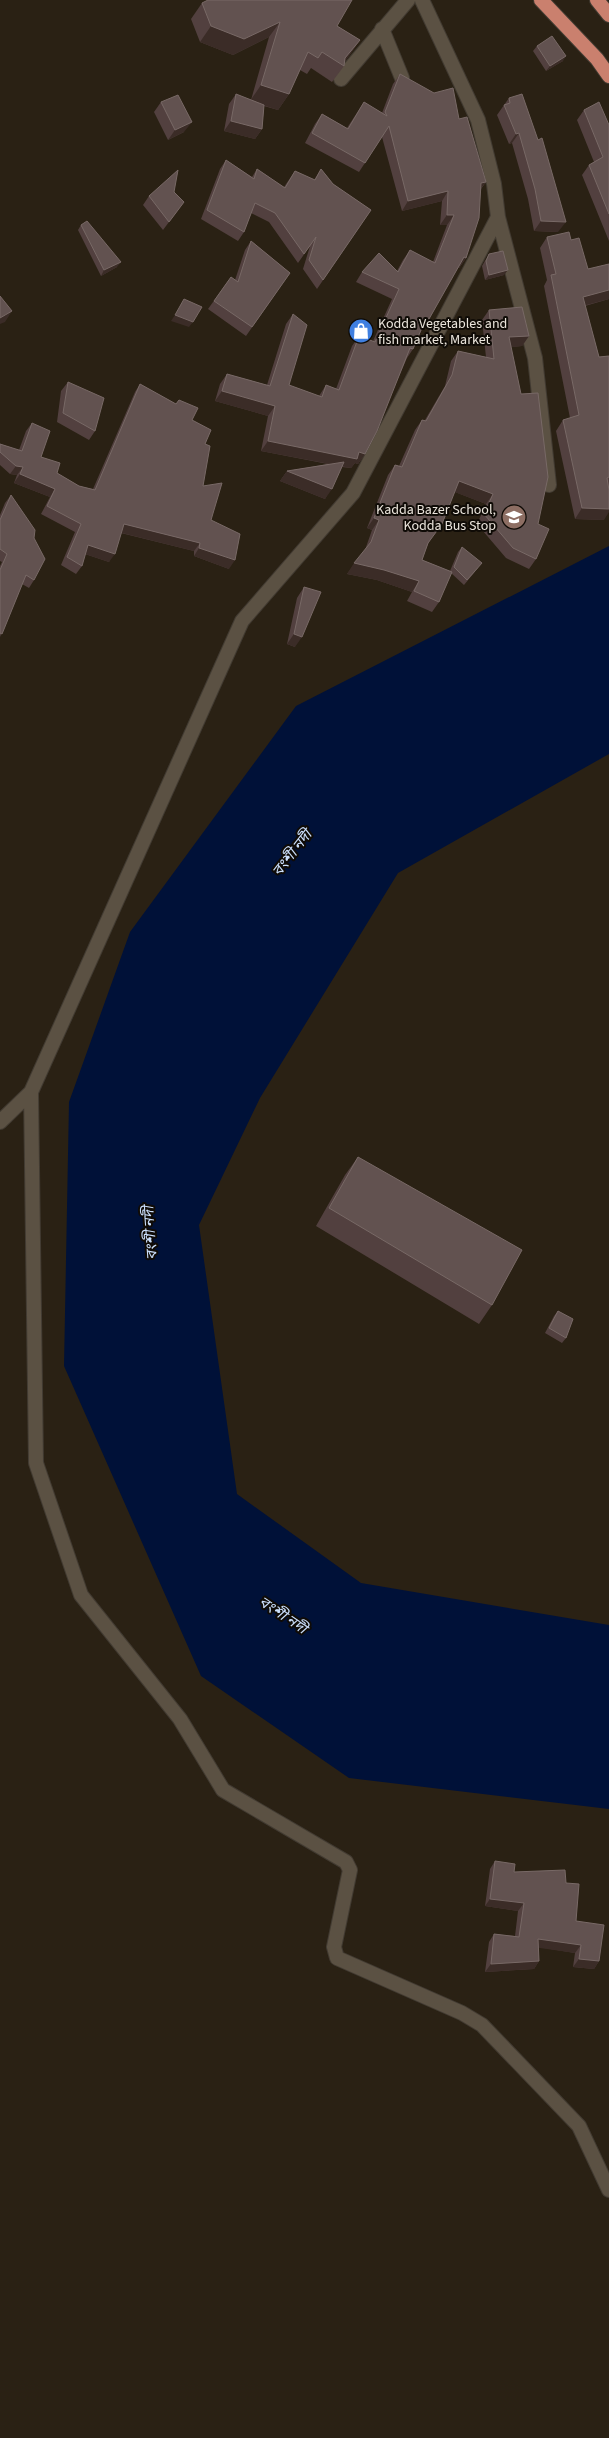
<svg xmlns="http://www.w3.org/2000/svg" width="609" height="2438" viewBox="0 0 609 2438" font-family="'Source Sans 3','Noto Sans Bengali',sans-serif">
  <rect width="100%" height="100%" fill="#2a2114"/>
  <path fill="#001138" d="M609 546V754L398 873 260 1098 199 1225 237 1494 361 1583 609 1625V1809L349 1778 201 1676 64 1366 69 1102 130 932 296 706Z"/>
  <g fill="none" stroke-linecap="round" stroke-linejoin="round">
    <defs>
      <path id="minor" d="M382 29 402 78
        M341 79 408 0
        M498 217 535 358 549 485
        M31 1092 36 1463 81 1595 180 1719 223 1790 346 1862 350 1870 334 1947 337 1958 462 2013 482 2025 579 2126 609 2190
        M0 1122 31 1092 242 621 353 493 498 217 494 184 478 120 422 0"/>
      <path id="trunk" d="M541 0 597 59 609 76
        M597 0 609 15"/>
    </defs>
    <use href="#minor" stroke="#423b32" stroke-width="16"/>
    <use href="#trunk" stroke="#423b32" stroke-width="16"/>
    <use href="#minor" stroke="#5b5143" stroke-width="14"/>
    <use href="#trunk" stroke="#ca806e" stroke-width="14"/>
  </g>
  <path fill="#52403f" d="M202 3 337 26 360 40 345 61 344 66 332 82 311 68 307 74 300 70 289 94 278 110 264 106 262 129 255 139 224 131 229 104 236 94 251 100 269 37 233 55 200 42 191 19Z
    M537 46 563 61 546 71 533 51Z
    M400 74 459 119 486 182 481 189 466 258 459 268 458 267 429 319 423 329H422L413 349 407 358 365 454 358 464 355 463 351 468 342 467 325 499 280 481 287 471 328 464 261 451 268 416 215 401 220 384 227 374 267 385 286 324 293 314 289 385 319 396 326 385 336 389 352 346 359 336 373 341 392 299 356 282 362 272 397 271 403 260 410 250 433 262 447 225H440L442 201 402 211 382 137 359 172 305 143 315 124 322 114 347 128 364 102 382 113 393 84Z
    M509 98 558 232 534 231 528 199 512 143 509 144 497 115Z
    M161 102 184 132 168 140 154 112Z
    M584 110 609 125V241L582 175 589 165 594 162 577 120Z
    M226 160 252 177 257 169 284 187 295 171 314 180 321 169 333 184 371 210 317 289 303 269 310 246 298 263 269 222 251 213 244 232 238 241 201 219 220 169Z
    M174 192 184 202 163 230 143 205 149 196Z
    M81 225 117 267 101 276 78 230Z
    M547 237 571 240 588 269 609 264V299L585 306 599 357 609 356V487L604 520 575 519 556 431 563 420 570 418 544 286 547 280 540 248Z
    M251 241 290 273 246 336 208 309 231 277 235 280 245 250Z
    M489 254 504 275 485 280 482 266Z
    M489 310 529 336 522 346 511 347 538 524 536 559 529 569 506 558 477 524 486 504 455 492 428 544 422 560 450 571 458 552 462 547 478 568 464 585 451 573 439 602 432 612 407 601 412 592 377 580 347 574 365 550 372 530 367 528 388 475 395 465 399 466 415 430 422 420H425L445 386 451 361 458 351 486 357 482 320Z
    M68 382 95 431 89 440 57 422 61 391Z
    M140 384 176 404 179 400 192 420 205 444 203 486 211 520 229 569 194 556V551L121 533 109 562 85 554 82 566 76 574 61 565 75 532 41 514 50 497 14 483 17 475 10 474 0 465V444L19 450 26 431 32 423 41 457 57 473 79 486 93 489 135 392Z
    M11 495 34 538V580L29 588 22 584 0 637V566L2 562 0 561V515L5 503Z
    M304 587 295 647 287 644 297 598Z
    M358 1157 492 1305 479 1324 316 1226 345 1175Z
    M558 1311 566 1338 562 1343 545 1333 554 1316Z
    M495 1861 514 1872 566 1883 576 1921 599 1961 594 1969 573 1967 575 1953 538 1947 539 1961 534 1969 485 1972 489 1942 494 1934 515 1936 518 1911 485 1906 490 1869Z"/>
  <path fill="#3b2c27" d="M280 22 269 37 233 55 200 42 211 26Z
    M360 40 349 56 342 65 345 58Z
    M566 56 563 61 546 71 550 66Z
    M261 85 289 94 278 110 250 101Z
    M231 121 262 129 255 139 224 131Z
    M192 122 184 132 168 140 175 130Z
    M519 133 512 143 509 144 516 134Z
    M486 182 479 191 481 183Z
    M448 191 442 201 402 211 408 201Z
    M447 215H454L447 225H440Z
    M541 221 566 222 558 232 534 231Z
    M464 257 466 258 459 268 457 267Z
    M121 262 117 267 101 276 104 270Z
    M508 270 504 275 485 280 489 275Z
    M609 290V299L575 308 583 297Z
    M12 311 5 322 0 324V318Z
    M175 315 193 322 189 327 171 321Z
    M529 336 522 346 502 348 509 337Z
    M222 391 275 406 268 416 215 401Z
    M268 441 359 452 365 454 358 464 355 463 351 468 261 451Z
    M16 466 23 467 17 475 10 474Z
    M287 471 332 489 325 499 280 481Z
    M20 474 55 489 50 497 14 483Z
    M459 481 493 494 486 504 452 491Z
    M582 508 609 509V512L604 520 575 519Z
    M374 518 379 520 372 530 367 528Z
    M124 524 200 543 194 551 118 532Z
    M88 545 115 554 109 562 82 553Z
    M199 548 235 560 229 569 194 556Z
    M354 563 384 570 419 581 412 592 377 580 347 574Z
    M294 634 302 637 295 647 287 644Z
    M490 1899 524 1903 518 1911 485 1906Z
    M538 1939 581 1945 575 1953 533 1947Z
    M579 1959 599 1961 594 1969 573 1967Z
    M539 1961 534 1969 485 1972 491 1964Z"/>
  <path fill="#625250" stroke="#786966" d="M208 0H352L337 26 360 40 345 58 344 66 322 52 318 58 308 52 289 94 261 85 280 22 244 39 211 26 202 3Z
    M552 36 566 56 550 66 537 46Z
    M400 74 434 93 453 88 459 119 467 117 486 182 481 183 479 218 466 258 464 257 429 319 426 318 413 349 410 348 377 431 365 454 359 452 357 459 268 441 275 406 222 391 227 374 270 386 293 314 307 325 289 385 322 397 326 385 339 390 359 336 375 342 399 289 362 272 379 253 398 272 410 250 435 263 454 215H447L448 191 408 201 389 126 365 163 312 133 322 114 348 129 364 102 387 116 385 112Z
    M236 94 264 105 262 129 231 121Z
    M522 94 538 140 542 138 566 222 541 221 535 189 519 133 516 134 504 105 510 103 509 98Z
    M178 95 192 122 175 130 161 102Z
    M599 102 609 125V214L589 165 603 157 584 110Z
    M226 160 254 179 257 169 285 188 295 171 315 180 321 169 333 184 371 210 323 280 309 260 316 237 304 254 275 213 255 203 244 232 207 210Z
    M178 170 174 192 184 202 169 222 149 196Z
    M87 221 121 262 104 270 81 225Z
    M569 232 571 240 579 238 588 269 609 264V290L583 297 599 357 609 356V477L607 478 609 490V509L582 508 563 420 579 415 551 275 556 274 547 237Z
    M251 241 290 273 252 327 214 301 231 277 238 282Z
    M503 251 508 270 489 275 486 261 489 254Z
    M0 296 12 311 0 318Z
    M184 299 202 307 193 322 175 315Z
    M522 307 529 336 509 337 521 394 538 393 548 477 538 524 549 529 536 559 513 548 484 514 493 494 459 481 442 524 428 543 422 560 452 572 439 602 414 591 419 581 384 570 354 563 371 542 379 520 374 518 395 465 402 467 422 420 426 421 452 375 458 351 494 359 489 310Z
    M68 382 104 398 95 431 63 413Z
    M140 384 176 404 179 400 198 408 192 420 211 430 205 444 210 446 203 486 222 483 211 520 240 534 235 560 199 548 200 543 124 524 115 554 88 545 82 566 67 557 81 524 47 506 55 489 20 474 23 467 16 466 0 452V444L22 451 32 423 50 431 41 457 60 463 57 473 79 486 95 490Z
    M344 462 332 489 287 471Z
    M11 495 35 530 34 538 45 559 34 580 26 575 2 634 0 633V570L7 554 0 549V520Z
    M462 547 482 563 467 580 454 567Z
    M304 587 321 592 302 637 294 634Z
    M358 1157 522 1250 492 1305 329 1208Z
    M558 1311 573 1319 566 1338 549 1328Z
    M495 1861 515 1864 514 1872 565 1870 566 1883 579 1884 576 1921 604 1925 599 1961 579 1959 581 1945 538 1939 539 1961 491 1964 494 1934 519 1937 524 1903 490 1899Z"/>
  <defs>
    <symbol id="shop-disc" viewBox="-11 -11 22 22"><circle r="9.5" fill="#3f7fe0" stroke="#0f0b06"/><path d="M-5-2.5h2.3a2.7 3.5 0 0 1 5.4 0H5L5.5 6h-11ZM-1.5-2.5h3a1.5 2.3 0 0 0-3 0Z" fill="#fff"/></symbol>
    <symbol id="school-disc" viewBox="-11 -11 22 22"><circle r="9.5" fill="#8d6e63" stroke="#0f0b06"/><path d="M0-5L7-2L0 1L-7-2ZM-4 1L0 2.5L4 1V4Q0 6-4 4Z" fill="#fff"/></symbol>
  </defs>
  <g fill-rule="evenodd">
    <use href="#shop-disc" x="347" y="317" width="28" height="28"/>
    <use href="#school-disc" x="500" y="503" width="28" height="28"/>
  </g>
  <g text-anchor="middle" stroke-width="4" stroke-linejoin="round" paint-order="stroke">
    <g font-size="14" fill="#ebe5dc" stroke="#0f0b06" text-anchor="start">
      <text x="378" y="328">Kodda Vegetables and<tspan x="378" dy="16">fish market, Market</tspan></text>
      <text x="496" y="514" text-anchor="end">Kadda Bazer School,<tspan x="496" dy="16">Kodda Bus Stop</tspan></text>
    </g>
    <g font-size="15" font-style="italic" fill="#cbdffc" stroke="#0f0b06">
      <text transform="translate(292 853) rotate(-52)" y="5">বংশী নদী</text>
      <text transform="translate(150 1233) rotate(-94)" y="5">বংশী নদী</text>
      <text transform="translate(283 1615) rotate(34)" y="5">বংশী নদী</text>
    </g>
  </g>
</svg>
